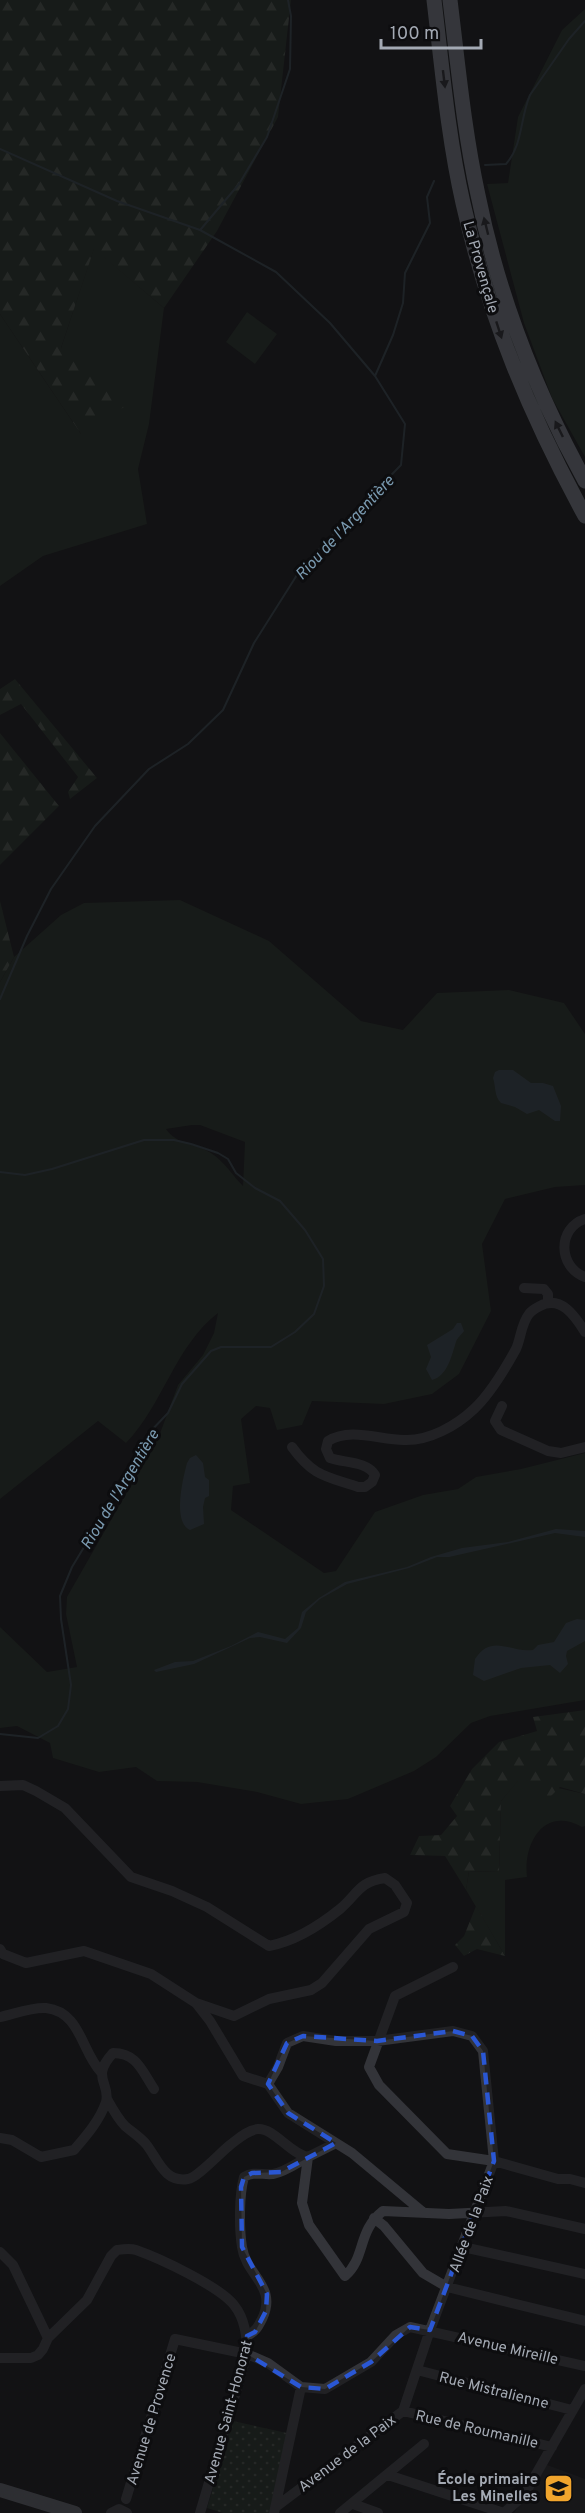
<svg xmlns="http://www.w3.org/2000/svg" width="585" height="2513" viewBox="0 0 585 2513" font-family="Overpass,sans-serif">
  <defs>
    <pattern id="forest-firs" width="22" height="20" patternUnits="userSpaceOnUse" patternTransform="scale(1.5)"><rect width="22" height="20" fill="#1e261f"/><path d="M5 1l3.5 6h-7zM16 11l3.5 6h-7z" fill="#3c433d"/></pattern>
    <pattern id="park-dots" width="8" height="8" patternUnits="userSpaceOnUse" patternTransform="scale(1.5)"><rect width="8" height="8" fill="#1e261f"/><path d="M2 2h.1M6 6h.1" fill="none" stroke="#3c433d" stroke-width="1.8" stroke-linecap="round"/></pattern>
  </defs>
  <rect width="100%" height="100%" fill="#121214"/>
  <path fill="#1e1e21" d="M547 2465 585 2479V2513H514Z"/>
  <path fill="#1e261f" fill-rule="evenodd" d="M585 9V457L552 398 524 323 487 184 508 183 518 117 562 30Z
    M94 248 164 308 149 424 138 469 147 524 43 556 0 586V314L81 434 61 348Z
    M247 312 277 334 255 364 226 342Z
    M180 900 269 941 361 1021 403 1030 437 993 509 990 564 1003 585 1034V1185L555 1187 505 1199 482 1244 491 1311 459 1374 432 1394 384 1404 312 1401 302 1425 277 1430 270 1408 256 1406 241 1419 250 1483 233 1486 231 1510 324 1573 336 1571 375 1512 423 1495 458 1489 476 1477 521 1469 585 1453V1700L490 1716 471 1723 436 1757 414 1771 348 1799 301 1804 257 1792 197 1782 157 1781 136 1767 99 1772 53 1758 50 1743 17 1726 0 1728V1627L47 1672 77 1667 66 1614 67 1597 159 1436 178 1385 203 1355 214 1333 218 1313C175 1346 163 1405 126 1443L98 1421 0 1499V982L14 957 61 915 84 903ZM192 1125H200L245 1142 243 1186C232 1175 225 1162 211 1153 195 1143 177 1145 166 1129Z
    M519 1779 585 1794V1826L582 1827C545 1806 523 1842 527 1877L505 1880V1956L466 1890 469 1871 499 1872 501 1801Z"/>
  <path fill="url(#forest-firs)" d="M0 0H291L278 117 217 231 164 308 94 249 61 348 129 404 81 434 0 314Z
    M15 679 97 778 70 799 68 792 78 777 21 704 0 715V689Z
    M0 733 59 806 0 865Z
    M0 901 14 957 0 982Z
    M585 1710V1794L560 1787 543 1804 519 1780 501 1801 499 1872 469 1871 466 1890 445 1856 410 1855 419 1836 441 1835 457 1816 450 1806 472 1769 499 1742 537 1731 533 1717Z
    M476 1906 505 1956 477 1949 464 1956 455 1945 464 1936Z"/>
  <path fill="url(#park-dots)" d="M233 2421 287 2433 271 2513H223L207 2508Z"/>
  <path fill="#2c363c" d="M499 1070H513L531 1083H543L553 1086 561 1106 560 1121H555L539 1110 527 1114 515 1107 501 1103C494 1096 496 1087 493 1078L495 1072Z
    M457 1323H461L464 1331C462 1334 457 1338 456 1342 452 1354 448 1376 432 1380L426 1369 431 1357 427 1345 453 1329Z
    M196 1455 203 1463 205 1477 209 1480V1496L205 1498 203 1507 204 1524 190 1530C172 1522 183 1478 187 1463L190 1458Z
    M556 1529 585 1531V1537L555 1533 449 1557H437L409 1568 347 1584 320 1599 306 1612 301 1628 287 1643 260 1637 250 1638 194 1664 156 1672 154 1670 175 1662 193 1661 231 1646 258 1632 285 1639 298 1628 302 1612 319 1598 345 1582 407 1567 431 1557 462 1548 508 1542Z
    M577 1619 585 1620V1641L567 1651 566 1656 568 1664 560 1673 550 1665 521 1668 484 1681 473 1675 475 1659C492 1633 510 1653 533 1650L538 1645 554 1642 566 1623Z"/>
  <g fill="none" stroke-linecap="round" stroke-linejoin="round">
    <path stroke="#2c363c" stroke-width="2" d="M0 149 117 201 200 230 276 272 330 323 375 376 405 424 401 465 302 567 254 643 223 710 188 744 149 769 95 826 51 889 27 936 0 999
      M485 165 506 164C523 145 520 118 530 95L569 39 585 21
      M201 229 239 184 267 137 290 69 291 16 288 0
      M375 376 393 335 403 303 405 273 430 223 427 197 434 181
      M0 1172 25 1175 52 1169 144 1140H174L191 1144 218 1153 228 1159 236 1173 255 1188 280 1201 305 1230 323 1259 324 1286 314 1314 295 1332 271 1347H221L211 1351 182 1384 168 1413 148 1434 141 1453 72 1567 60 1596 61 1619 71 1685 68 1709 58 1726 38 1738 0 1734"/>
    <path stroke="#333439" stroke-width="10" d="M585 1219C557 1228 558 1267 585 1277
      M524 1288 544 1289 548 1294V1302
      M502 1406 495 1421 501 1430 548 1451 561 1453 585 1447
      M292 1447C313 1476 325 1476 358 1487H365L372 1482 375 1475C367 1461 344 1463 330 1458L326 1449 328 1441C351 1427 379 1440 404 1440 429 1441 456 1426 474 1409 491 1393 505 1369 516 1349 521 1338 521 1324 529 1314 531 1311 536 1308 540 1306 561 1295 575 1316 585 1332
      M0 1786 23 1785 36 1791 65 1808 131 1877 172 1891 207 1907 269 1946C295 1941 319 1926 340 1909 358 1894 358 1882 385 1878L395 1885 407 1903 404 1912 369 1929 322 1983 311 1990 269 1999 234 2016 196 2003 151 1974 84 1951 26 1963 3 1954 0 1949
      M453 1967 395 1996 369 2067 379 2085 447 2154 494 2161 558 2179H570L585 2183
      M196 2003 210 2021 243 2076 268 2084
      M0 2017C14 2014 32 2007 46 2008 81 2012 81 2051 101 2072
      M268 2084 278 2067 287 2043 303 2036 336 2041H377L453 2031 472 2036 483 2051 494 2161 430 2330 403 2411 277 2506
      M268 2084 288 2113 352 2153 424 2213
      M107 2099C112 2108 118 2119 125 2126 132 2132 140 2137 146 2144 158 2159 164 2183 188 2179 197 2178 221 2152 230 2145 238 2139 247 2130 258 2129 274 2128 290 2154 308 2157
      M0 2138 12 2140 41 2157 74 2150C86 2136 100 2120 106 2102 111 2083 90 2078 113 2053 137 2053 142 2071 154 2089
      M336 2143 308 2157 302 2203 309 2225 345 2276C366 2258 357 2231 383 2211L449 2214 506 2211 585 2229
      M374 2218 384 2226 423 2273 447 2287 585 2321
      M463 2247 585 2274
      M0 2252 13 2265 48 2338
      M247 2336C256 2331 258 2327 262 2319 278 2286 246 2276 242 2247 239 2228 239 2195 244 2177 254 2171 262 2175 273 2174 285 2172 297 2163 308 2157
      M0 2358H31L38 2355 43 2349 48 2338 87 2300 111 2256 117 2250C124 2249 130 2248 136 2250 159 2258 219 2286 234 2305 245 2319 247 2336 247 2354L200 2513
      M417 2370 572 2410
      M403 2411 552 2447
      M388 2475 504 2513
      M126 2499 175 2339 247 2354 268 2363 301 2387
      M353 2504 378 2513
      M111 2513 119 2509 127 2513
      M274 2513 301 2387 325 2389 371 2362 396 2335 410 2327 585 2366
      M340 2513 424 2444
      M504 2513 524 2495 585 2389"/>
    <path stroke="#4f5158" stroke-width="14" d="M0 2490 75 2513"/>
    <path stroke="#5f636a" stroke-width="15" d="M434 0C442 67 448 137 463 203 488 315 530 415 585 516
      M450 0C458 65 464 131 478 195 498 295 536 392 585 481"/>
  </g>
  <defs><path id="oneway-solid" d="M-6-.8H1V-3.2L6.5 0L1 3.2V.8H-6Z" transform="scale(1.5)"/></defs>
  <g fill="#222226">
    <use href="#oneway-solid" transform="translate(444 79) rotate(83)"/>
    <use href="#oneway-solid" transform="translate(486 226) rotate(-104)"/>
    <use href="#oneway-solid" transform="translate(499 330) rotate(72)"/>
    <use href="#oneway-solid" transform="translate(559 429) rotate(-116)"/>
  </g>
  <path d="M0 0H585V2513H0ZM453 2031 472 2036 483 2051 494 2161 430 2330 410 2327 371 2362 325 2389 301 2387 247 2354V2336L255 2332 266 2311 267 2294 242 2247 241 2187 244 2177 252 2173 281 2172 336 2143 288 2113 268 2084 287 2043 303 2036 377 2041Z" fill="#121214" fill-opacity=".55" fill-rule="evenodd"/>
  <path fill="none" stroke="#2a57d4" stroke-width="4.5" stroke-dasharray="12 8" stroke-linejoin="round" d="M453 2031 472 2036 483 2051 494 2161 430 2330 410 2327 371 2362 325 2389 301 2387 247 2354V2336L255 2332 266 2311 267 2294 242 2247 241 2187 244 2177 252 2173 281 2172 336 2143 288 2113 268 2084 287 2043 303 2036 377 2041Z"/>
  <defs>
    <symbol id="school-square" viewBox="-11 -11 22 22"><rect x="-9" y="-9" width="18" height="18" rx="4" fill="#f1a52d" stroke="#0d0d0f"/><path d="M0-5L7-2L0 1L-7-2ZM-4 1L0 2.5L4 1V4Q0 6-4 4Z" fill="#111"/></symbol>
  </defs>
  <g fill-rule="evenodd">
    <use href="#school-square" x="542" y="2472" width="33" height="33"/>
  </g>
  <g text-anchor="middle" stroke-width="6" stroke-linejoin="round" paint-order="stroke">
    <g font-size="15" fill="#a4aab4" stroke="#0d0d0f">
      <text transform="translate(481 267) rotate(74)" y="5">La Provençale</text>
      <text transform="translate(471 2224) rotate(-70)" y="5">Allée de la Paix</text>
      <text transform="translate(508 2348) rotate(13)" y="5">Avenue Mireille</text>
      <text transform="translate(494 2390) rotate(14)" y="5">Rue Mistralienne</text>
      <text transform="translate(228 2412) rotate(-75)" y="5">Avenue Saint-Honorat</text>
      <text transform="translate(151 2419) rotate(-73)" y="5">Avenue de Provence</text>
      <text transform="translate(477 2429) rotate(13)" y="5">Rue de Roumanille</text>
      <text transform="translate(347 2453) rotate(-37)" y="5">Avenue de la Paix</text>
    </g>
    <g font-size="15" font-weight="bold" fill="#a4aab4" stroke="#0d0d0f" text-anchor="end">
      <text x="538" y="2484">École primaire<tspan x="538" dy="17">Les Minelles</tspan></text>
    </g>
    <g font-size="16" font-style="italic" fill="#7a9ab0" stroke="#0d0d0f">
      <text transform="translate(344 527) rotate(-47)" y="6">Riou de l'Argentière</text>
      <text transform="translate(119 1489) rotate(-59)" y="6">Riou de l'Argentière</text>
    </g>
  </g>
  <path d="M381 39v9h100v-9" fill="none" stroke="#a4aab4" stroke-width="3"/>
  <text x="390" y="39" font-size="18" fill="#a4aab4" stroke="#0d0d0f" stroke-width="4.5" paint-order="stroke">100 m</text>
</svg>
